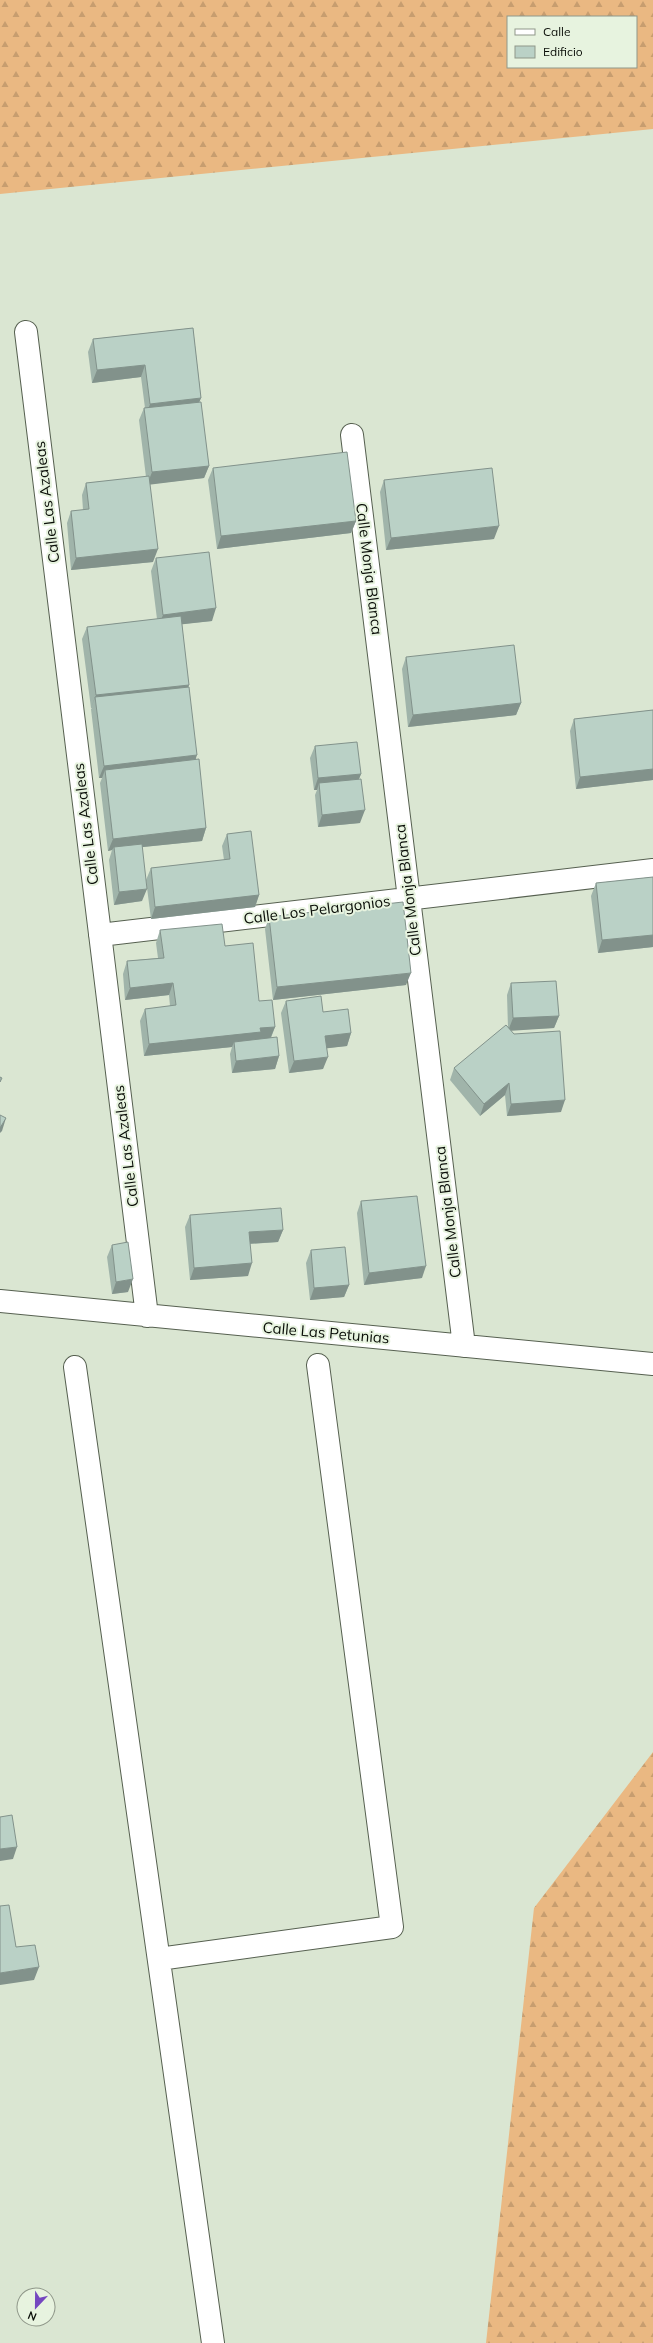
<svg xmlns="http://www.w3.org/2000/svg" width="653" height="2343" viewBox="0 0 653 2343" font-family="Mulish,sans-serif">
  <defs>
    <pattern id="forest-firs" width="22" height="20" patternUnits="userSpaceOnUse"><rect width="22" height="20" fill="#eab882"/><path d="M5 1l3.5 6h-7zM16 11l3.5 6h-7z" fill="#c79d6f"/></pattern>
  </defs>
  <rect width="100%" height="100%" fill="#dae6d2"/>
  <path fill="url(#forest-firs)" fill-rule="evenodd" d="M0 0H653V129L0 194ZM508 17H636V67H508Z
    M653 1752V2343H486L534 1908Z"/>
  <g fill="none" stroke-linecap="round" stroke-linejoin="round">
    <defs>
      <path id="minor" d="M26 332 147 1316
        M352 435 464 1346
        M100 935 653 870
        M0 1301 653 1364
        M75 1367 213 2343
        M159 1959 392 1927 318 1365"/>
    </defs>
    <use href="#minor" stroke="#566050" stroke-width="24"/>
    <use href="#minor" stroke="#fff" stroke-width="22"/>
  </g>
  <path fill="#a0b4aa" d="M193 328 201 398 199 402 209 466 204 478 150 484 153 562 71 570 67 523 71 511 83 510 82 495 86 483 146 477 139 420 144 408H145L141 377 92 383 88 352 93 339Z
    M213 468 356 521 351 533 217 549 208 480Z
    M384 480 494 539 386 550 380 492Z
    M156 558 212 621 182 624 196 760 206 828 202 841 142 847V901L114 905 109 860 112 850 108 851 100 783 102 778H99L91 709 92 708H91L82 639 87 627 157 619 151 571Z
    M406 657 521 703 516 715 408 727 402 669Z
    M653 710V780L576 789 570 731 574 719Z
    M315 746 361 774 359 779 360 823 318 827 315 795 317 790H314L310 758Z
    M227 834 259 895 255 907 151 919 146 880 151 868 224 860 222 846Z
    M653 877V947L598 953 591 896 596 883Z
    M269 917 406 985 273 1000 265 929Z
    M160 930 225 946 275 1027 271 1038 279 1056 275 1069 232 1073 230 1054 232 1047 144 1056 140 1021 145 1009 170 1006 169 995 125 1000 123 974 127 961 158 958 156 943Z
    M511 983 559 1016 554 1028 510 1030 561 1112 507 1116 505 1095 480 1116 450 1080 454 1068 508 1028 507 995Z
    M286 1001 351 1033 347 1046 327 1048 323 1069 289 1073 281 1013Z
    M361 1201 422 1278 364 1285 357 1213Z
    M190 1215 283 1230 278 1242 250 1244 248 1276 190 1280 185 1227Z
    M112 1245 128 1292 112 1294 107 1257Z
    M311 1250 349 1285 344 1297 310 1300 306 1263Z"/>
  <path fill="#82928b" d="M145 365 141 377 92 383 97 370Z
    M201 398 196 410 146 416 150 404Z
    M209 466 204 478 147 485 152 472Z
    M356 521 351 533 217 549 221 536Z
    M499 526 494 539 386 550 391 538Z
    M158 549 153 562 71 570 76 558Z
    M216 608 212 621 158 627 163 615Z
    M189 685 184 697H95L91 708 96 695Z
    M521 703 516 715 408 727 413 715Z
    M197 755 193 767 105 770 102 778H99L104 766Z
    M653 769V780L576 789 580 777Z
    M361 774 356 786 319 783 317 790H314L318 778Z
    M365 810 360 823 318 827 322 815Z
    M206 828 202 841 114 850V847L112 850 108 851 113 839Z
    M147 889 142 901 114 905 119 892Z
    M259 895 255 907 151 919 155 907Z
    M653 935V947L598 953 602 940Z
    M411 973 406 985 273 1000 277 987Z
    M173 983 169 995 125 1000 130 988Z
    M559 1016 554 1028 508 1031 513 1018Z
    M275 1027 270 1039 234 1042 232 1047 144 1056 149 1044 260 1028Z
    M351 1033 347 1046 321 1049 325 1036Z
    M279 1056 275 1069 232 1073 236 1061Z
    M328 1057 323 1069 289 1073 294 1061Z
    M509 1083 505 1095 480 1116 484 1104Z
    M565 1100 561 1112 507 1116 511 1104Z
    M6 1118 2 1131 0 1133V1128Z
    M283 1230 278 1242 245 1244 249 1232Z
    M252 1263 248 1276 190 1280 194 1268Z
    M426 1266 422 1278 364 1285 369 1273Z
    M133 1279 128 1292 112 1294 116 1282Z
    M349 1285 344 1297 310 1300 314 1288Z
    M17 1847 13 1859 0 1861V1849Z
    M39 1967 34 1980 0 1985V1973Z"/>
  <path fill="#bad1c6" stroke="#82928b" d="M193 328 201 398 150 404 145 365 97 370 93 339Z
    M201 402 209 466 152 472 144 408Z
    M347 452 356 521 221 536 213 468Z
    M492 468 499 526 391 538 384 480Z
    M149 476 158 549 76 558 71 511 89 509 86 483Z
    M209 552 216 608 163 615 156 558Z
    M181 616 189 685 96 695 87 627Z
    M514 645 521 703 413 715 406 657Z
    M189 687 197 755 104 766 95 697Z
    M653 710V769L580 777 574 719Z
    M357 742 361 774 318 778 315 746Z
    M199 759 206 828 113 839 105 770Z
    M361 779 365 810 322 815 319 783Z
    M251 831 259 895 155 907 151 868 230 859 227 834Z
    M142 844 147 889 119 892 114 847Z
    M653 877V935L602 940 596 883Z
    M403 902 411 973 277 987 269 917Z
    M222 924 225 946 253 943 259 1001 272 1000 275 1027 260 1028 261 1032 149 1044 145 1009 176 1005 173 983 130 988 127 961 164 958 160 930Z
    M556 981 559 1016 513 1018 511 983Z
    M321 996 323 1012 348 1009 351 1033 325 1036 328 1057 294 1061 286 1001Z
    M506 1025 514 1034 560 1031 565 1100 511 1104 509 1083 484 1104 454 1068Z
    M277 1037 279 1056 236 1061 234 1042Z
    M0 1077 2 1078 0 1082Z
    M0 1115 6 1118 0 1128Z
    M417 1196 426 1266 369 1273 361 1201Z
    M281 1208 283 1230 249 1232 252 1263 194 1268 190 1215Z
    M128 1242 133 1279 116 1282 112 1245Z
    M345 1247 349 1285 314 1288 311 1250Z
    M12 1815 17 1847 0 1849V1817Z
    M9 1905 16 1947 35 1945 39 1967 0 1973V1906Z"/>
  <g text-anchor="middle" stroke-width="4" stroke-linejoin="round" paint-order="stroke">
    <g font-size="15" fill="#0a0e08" stroke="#e7f3df">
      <text transform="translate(47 502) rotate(-97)" y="5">Calle Las Azaleas</text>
      <text transform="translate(369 569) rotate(83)" y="5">Calle Monja Blanca</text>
      <text transform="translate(86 824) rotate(-97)" y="5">Calle Las Azaleas</text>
      <text transform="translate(408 890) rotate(-97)" y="5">Calle Monja Blanca</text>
      <text transform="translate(317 910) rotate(-7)" y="5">Calle Los Pelargonios</text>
      <text transform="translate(126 1146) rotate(-97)" y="5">Calle Las Azaleas</text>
      <text transform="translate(448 1212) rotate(-97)" y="5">Calle Monja Blanca</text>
      <text transform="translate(326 1333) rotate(5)" y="5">Calle Las Petunias</text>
    </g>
  </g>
  <rect x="507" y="16" width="130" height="52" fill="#e7f3df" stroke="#8f9789"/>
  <rect x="515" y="29" width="20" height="6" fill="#ffffff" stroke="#8f9789"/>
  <text x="543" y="36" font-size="12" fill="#0a0e08">Calle</text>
  <rect x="515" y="46" width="20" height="12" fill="#bad1c6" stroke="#8f9789"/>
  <text x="543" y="56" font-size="12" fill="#0a0e08">Edificio</text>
  <g transform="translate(36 2307) rotate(202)"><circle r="19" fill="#e7f3df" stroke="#8f9789"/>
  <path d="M0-3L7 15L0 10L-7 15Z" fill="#7547c0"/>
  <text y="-6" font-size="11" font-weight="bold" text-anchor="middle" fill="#0a0e08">N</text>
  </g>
</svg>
